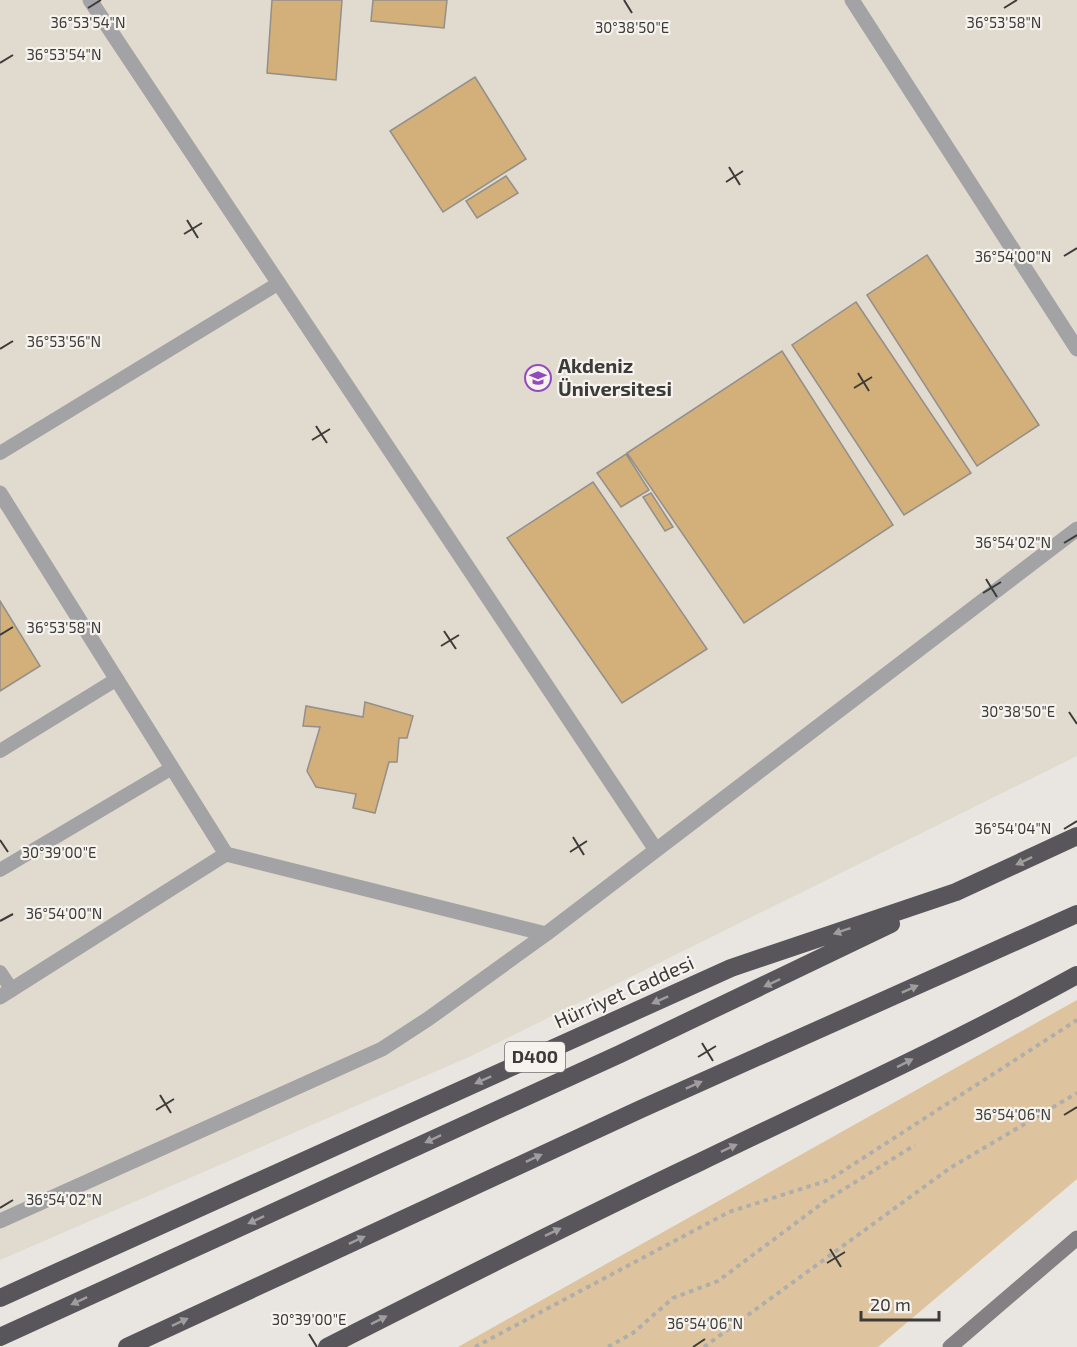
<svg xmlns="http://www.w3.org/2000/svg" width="1077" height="1347" viewBox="0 0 1077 1347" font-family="'Exo 2',sans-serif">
  <rect width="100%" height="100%" fill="#e9e6e1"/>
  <path fill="#e1dace" d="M0 0H1077V756L469 1057 0 1260Z"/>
  <path fill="#ddc49f" d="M1077 1000V1179L878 1347H458Z"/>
  <path fill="#d3af79" stroke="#938f8b" stroke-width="1.5" d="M272 0H342L336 80 267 73Z
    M373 0H447L444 28 371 21Z
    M475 77 526 159 443 212 390 131Z
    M506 176 518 193 477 218 466 201Z
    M927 255 1039 425 977 466 867 295Z
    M856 302 971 473 904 515 792 345Z
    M782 351 893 525 744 623 627 453Z
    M626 454 649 490 621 507 597 473Z
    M593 482 707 649 622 703 507 538Z
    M651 493 673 527 665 531 643 497Z
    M0 601 40 666 0 691Z
    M365 702 413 716 407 738H399L397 762H389L375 813 353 808 356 794 316 787 307 771 320 727 303 726 306 706 363 717Z"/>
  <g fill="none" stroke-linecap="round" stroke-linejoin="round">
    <path stroke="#b0aeaa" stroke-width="4" stroke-dasharray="4.5 4.5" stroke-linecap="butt" d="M475 1347 729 1212 829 1180 1077 1020
      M608 1347 633 1333 673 1298 718 1281 828 1199 915 1145
      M704 1347 950 1168 1077 1093"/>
    <path stroke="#a3a2a4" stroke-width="14" d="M0 453 279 283
      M0 751 117 679
      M0 870 172 768
      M0 972 12 990"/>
    <path stroke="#a3a2a4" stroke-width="15" d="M90 0 656 850
      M852 0 1077 349
      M0 493 226 854 546 934
      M0 997 226 854
      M0 1221 382 1049 428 1019 546 934 1077 529"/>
    <path stroke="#838184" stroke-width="15" d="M950 1347 1077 1238"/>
    <path stroke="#58565a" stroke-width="18" d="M0 1298 731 968 956 892 1077 836
      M0 1337 620 1054 891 924
      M127 1347 641 1109 1077 914
      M327 1347C451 1284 575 1221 700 1162 826 1101 954 1043 1077 975"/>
  </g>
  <defs><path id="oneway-solid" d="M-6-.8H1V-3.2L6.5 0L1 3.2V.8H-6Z" transform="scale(1.5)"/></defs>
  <g fill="#9f9d9d">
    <use href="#oneway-solid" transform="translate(1024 861) rotate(155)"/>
    <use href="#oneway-solid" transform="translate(842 931) rotate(161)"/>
    <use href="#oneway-solid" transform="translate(772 983) rotate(155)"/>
    <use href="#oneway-solid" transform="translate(910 989) rotate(-24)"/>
    <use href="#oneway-solid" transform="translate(660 1000) rotate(156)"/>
    <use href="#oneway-solid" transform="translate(905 1063) rotate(-27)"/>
    <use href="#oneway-solid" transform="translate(483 1080) rotate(156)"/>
    <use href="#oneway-solid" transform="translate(694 1085) rotate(-24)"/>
    <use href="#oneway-solid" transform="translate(433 1139) rotate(155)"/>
    <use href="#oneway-solid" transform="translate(729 1148) rotate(-25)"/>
    <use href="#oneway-solid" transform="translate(534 1158) rotate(-25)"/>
    <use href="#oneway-solid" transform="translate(256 1220) rotate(155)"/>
    <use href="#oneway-solid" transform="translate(553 1232) rotate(-26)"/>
    <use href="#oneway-solid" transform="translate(357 1240) rotate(-25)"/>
    <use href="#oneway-solid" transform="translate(79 1301) rotate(155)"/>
    <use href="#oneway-solid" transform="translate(379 1320) rotate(-27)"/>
    <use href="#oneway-solid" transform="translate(180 1322) rotate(-25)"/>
  </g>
  <path fill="none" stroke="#3c3b39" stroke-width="2" d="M624 0 632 13M88 8 101 0M1004 8 1017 0M0 63 13 55M729 167 740 185M726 182 743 171M187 220 198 238M184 234 202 223M1064 256 1077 248M0 349 13 341M858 373 869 391M854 388 872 377M316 426 327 443M312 440 330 429M1064 543 1077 535M986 579 997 597M983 593 1001 582M444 631 456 649M0 635 13 627M441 646 459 635M1069 712 1077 724M1064 829 1077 821M573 837 584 855M0 840 8 852M570 852 587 841M0 921 13 914M702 1043 713 1061M698 1057 716 1046M160 1095 171 1113M156 1110 174 1099M1064 1115 1077 1107M0 1208 13 1200M830 1249 841 1267M827 1263 845 1252M309 1334 317 1347M693 1347 705 1339"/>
  <defs>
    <symbol id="university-ring" viewBox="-11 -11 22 22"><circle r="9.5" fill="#f6f3ee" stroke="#934abd" stroke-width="1.5"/><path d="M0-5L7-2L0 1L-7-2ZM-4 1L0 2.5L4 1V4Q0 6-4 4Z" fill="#934abd"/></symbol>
  </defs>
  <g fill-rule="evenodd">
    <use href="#university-ring" x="523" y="363" width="30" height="30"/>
  </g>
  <g text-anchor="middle" stroke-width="4.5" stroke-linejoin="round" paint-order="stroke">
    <rect fill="#f6f3ee" stroke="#74726f" stroke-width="1.5" x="505" y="1042" width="60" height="30" rx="4.5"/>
    <g font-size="18" font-weight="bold" fill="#3c3b39">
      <text x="535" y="1063">D400</text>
    </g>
    <g font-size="20" font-weight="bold" fill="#3c3b39" stroke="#f6f3ee" text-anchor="start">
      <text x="558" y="373">Akdeniz<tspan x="558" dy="23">Üniversitesi</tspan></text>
    </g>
    <g font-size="20" fill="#3c3b39" stroke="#f6f3ee">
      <text transform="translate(624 992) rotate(-24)" y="7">Hürriyet Caddesi</text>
    </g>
  </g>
  <g font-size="15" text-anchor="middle" fill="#3c3b39" stroke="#f6f3ee" stroke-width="4.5" stroke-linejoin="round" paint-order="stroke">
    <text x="88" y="28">36°53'54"N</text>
    <text x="1004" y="28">36°53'58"N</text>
    <text x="632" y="33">30°38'50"E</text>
    <text x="64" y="60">36°53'54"N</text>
    <text x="1013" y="262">36°54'00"N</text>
    <text x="64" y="347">36°53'56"N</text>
    <text x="1013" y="548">36°54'02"N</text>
    <text x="64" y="633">36°53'58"N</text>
    <text x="1018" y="717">30°38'50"E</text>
    <text x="1013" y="834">36°54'04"N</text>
    <text x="59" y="858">30°39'00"E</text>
    <text x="64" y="919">36°54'00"N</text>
    <text x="1013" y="1120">36°54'06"N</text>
    <text x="64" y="1205">36°54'02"N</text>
    <text x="309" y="1325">30°39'00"E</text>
    <text x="705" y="1329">36°54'06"N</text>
  </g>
  <path d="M861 1311v9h78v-9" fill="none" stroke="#3c3b39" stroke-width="3"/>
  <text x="870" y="1311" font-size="18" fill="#3c3b39" stroke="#f6f3ee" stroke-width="4.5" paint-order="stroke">20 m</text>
</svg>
